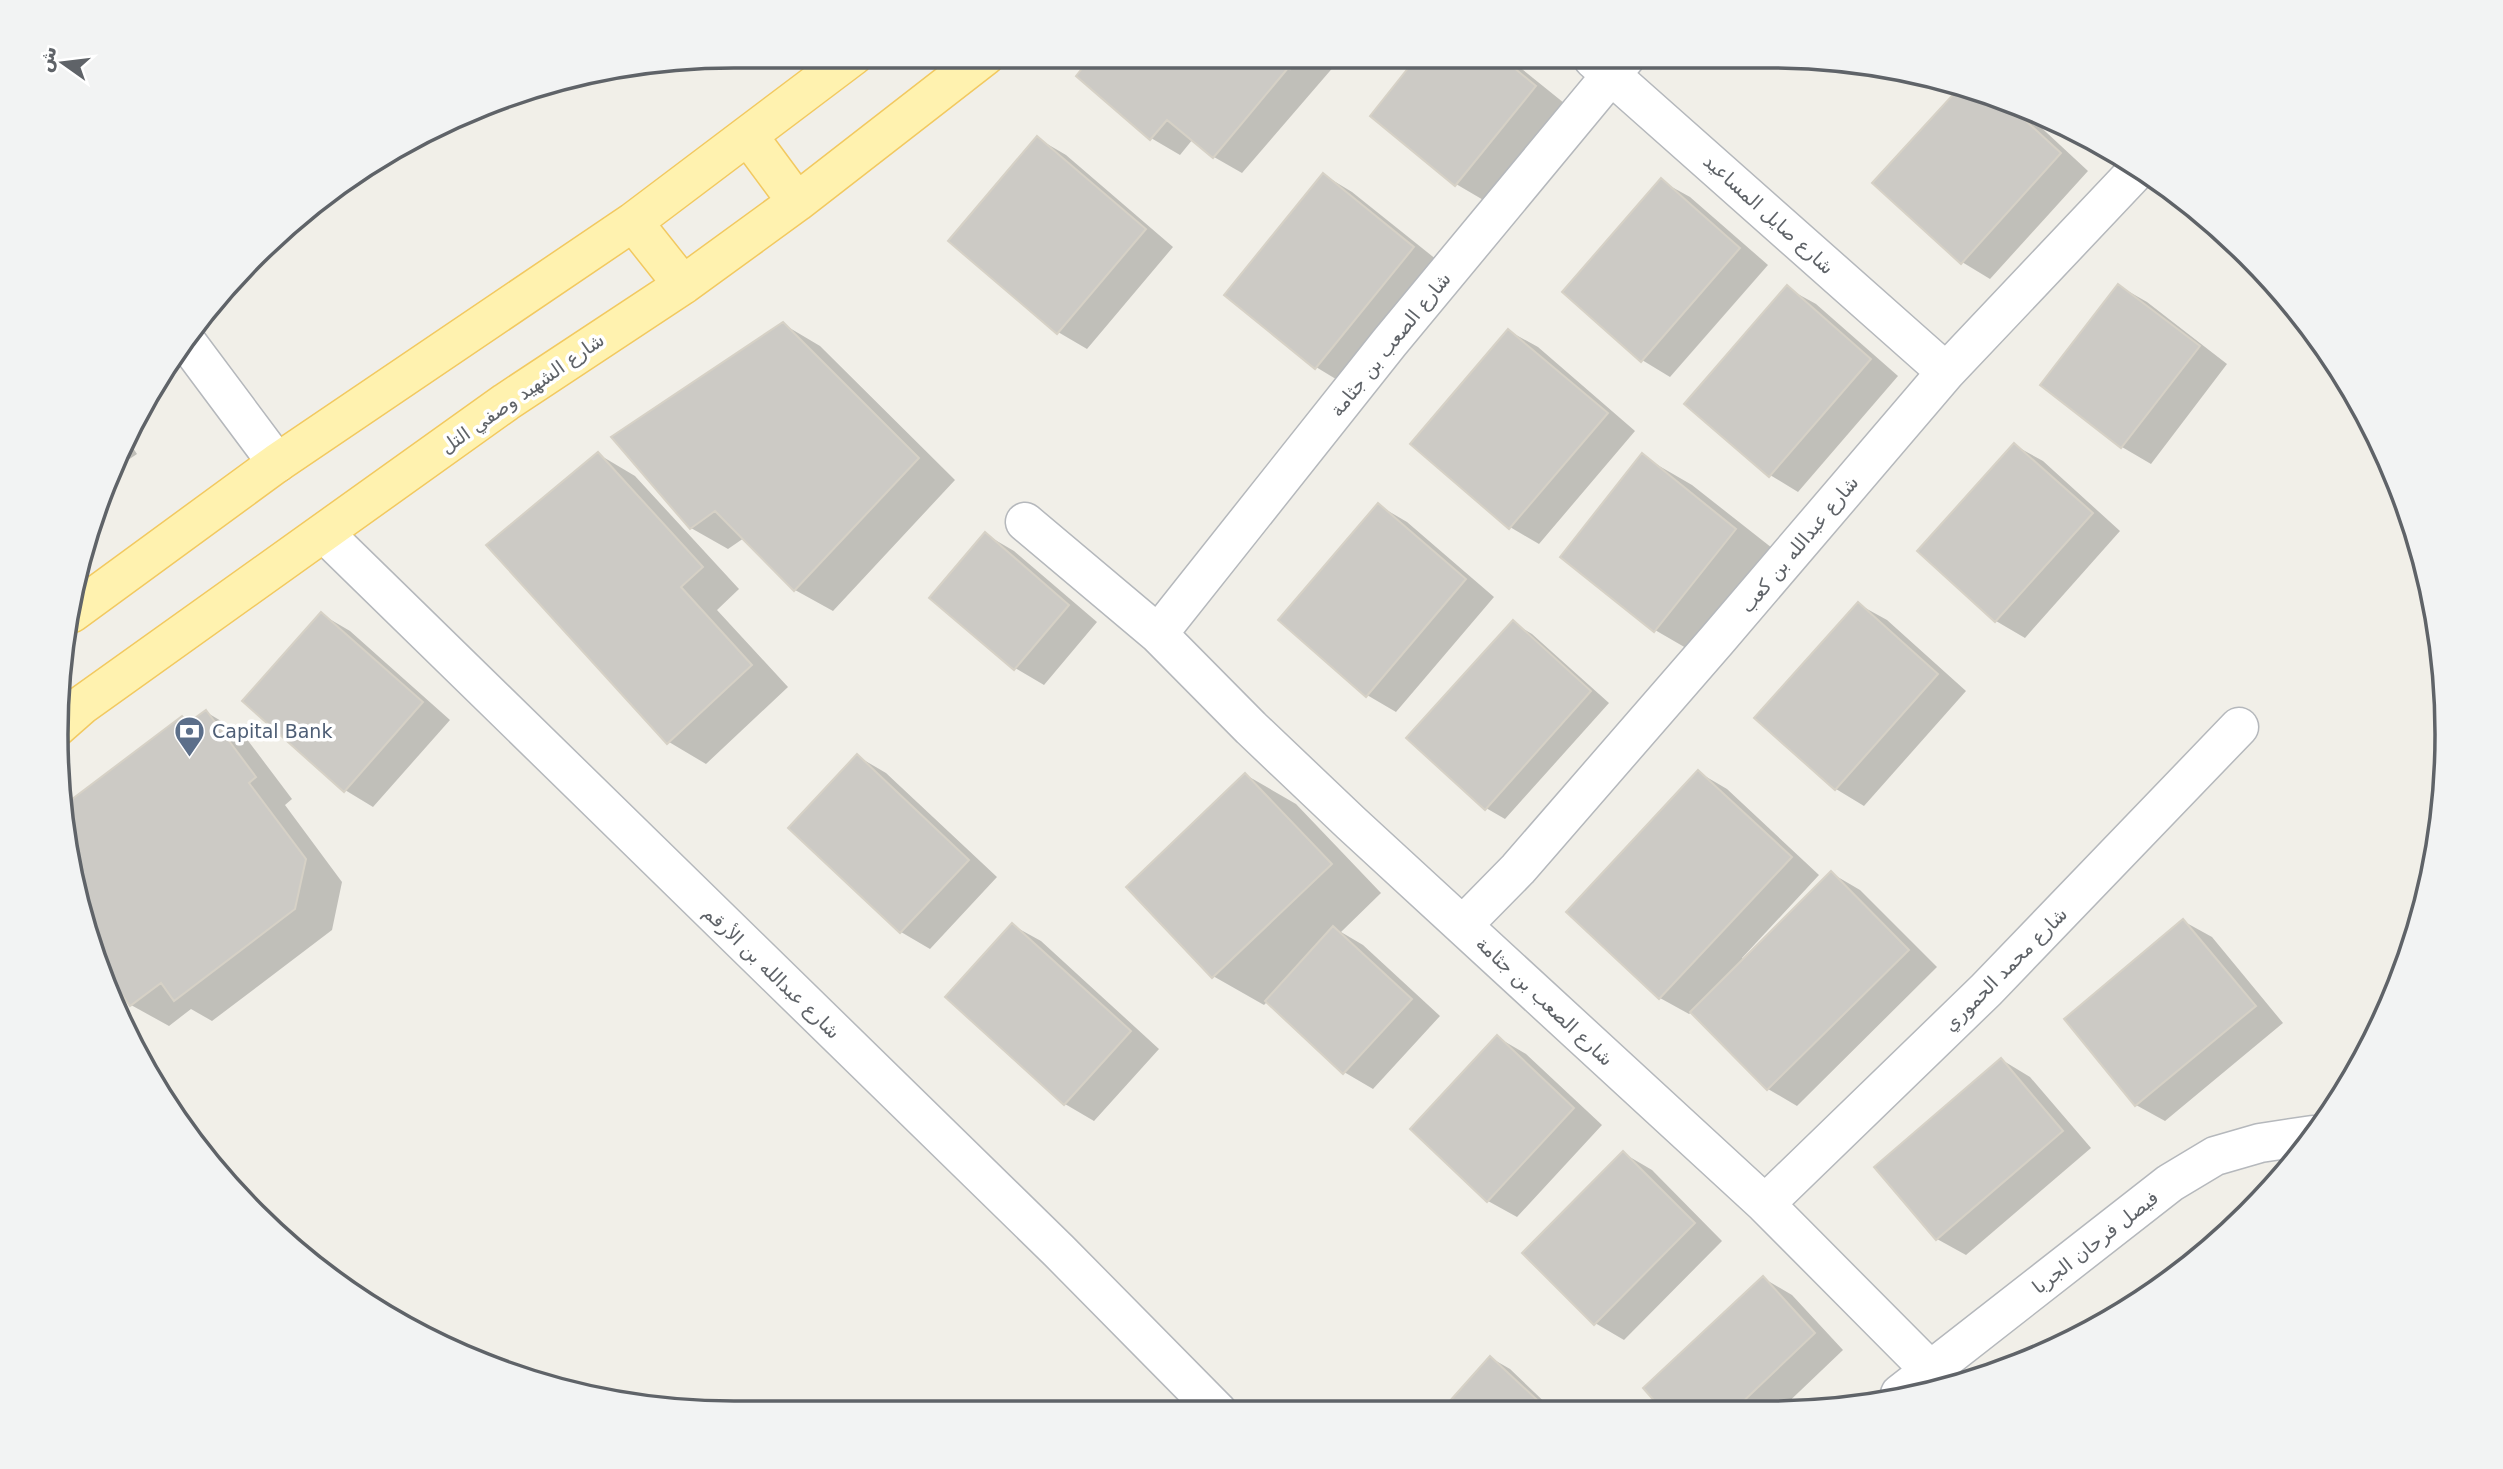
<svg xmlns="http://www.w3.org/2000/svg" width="2503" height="1469" viewBox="0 0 2503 1469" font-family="'DejaVu Sans','Noto Naskh Arabic',sans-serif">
  <rect width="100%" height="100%" fill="#f1efe8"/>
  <path fill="#0003" d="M1095 56 1342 57 1242 173 1214 157 1193 139 1180 155 1151 138Z
    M1420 57H1507L1564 103 1485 201 1456 184 1372 116Z
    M1962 87 1986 92 2020 108 2088 171 1990 279 1962 262 1875 183Z
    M1037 138 1066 155 1173 247 1087 349 1058 332Z
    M1324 175 1352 192 1442 264 1344 384 1316 367Z
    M1661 181 1690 197 1768 265 1670 377 1642 360Z
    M2119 286 2147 302 2227 364 2151 464 2122 447 2043 385Z
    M1787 288 1816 304 1898 376 1798 492 1770 475Z
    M783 324 820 346 955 480 833 611 795 590 744 538 728 549 691 528Z
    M1509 331 1538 347 1635 431 1539 544 1510 527Z
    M131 445 137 454 122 464Z
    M2014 445 2043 461 2120 531 2025 638 1996 621 1919 551Z
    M598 454 635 476 739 589 717 610 788 687 706 764 669 742Z
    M1642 456 1692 485 1786 559 1705 659 1655 630Z
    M1378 505 1407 522 1494 597 1396 712 1367 695Z
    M985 534 1014 551 1097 622 1044 685 1015 668 932 598Z
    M1858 604 1887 620 1966 691 1864 806 1836 789Z
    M321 614 350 631 450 720 373 807 345 790Z
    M1513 623 1532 634 1609 703 1505 819 1486 808Z
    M206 712 243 734 292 799 285 805 342 882 332 930 212 1021 191 1009 169 1026 131 1005 183 718 191 723Z
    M857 756 886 773 997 877 930 949 901 932 791 828Z
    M1698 772 1727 789 1819 875 1742 958 1744 960 1831 873 1860 890 1937 967 1797 1106 1768 1089 1692 1012 1689 1014 1660 998 1569 912Z
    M1246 775 1296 804 1381 893 1341 932 1363 945 1440 1016 1373 1089 1344 1072 1268 1001 1264 1005 1213 976Z
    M2183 921 2212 937 2283 1023 2165 1121 2136 1105Z
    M1012 925 1041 941 1159 1049 1094 1121 1065 1104 947 997Z
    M1497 1037 1526 1054 1602 1125 1517 1217 1488 1201Z
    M2002 1060 2030 1077 2091 1148 1966 1255 1937 1239Z
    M1623 1153 1652 1170 1722 1241 1624 1340 1595 1323Z
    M2225 1232 2215 1240 2214 1235Z
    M1763 1278 1792 1295 1843 1350 1778 1412H1667Z
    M1491 1358 1510 1369 1555 1412H1442Z"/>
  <path fill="#cccac5" stroke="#d6d1c6" stroke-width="2" d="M1092 56 1275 57 1288 68 1213 158 1167 120 1150 140 1076 76Z
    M1275 57H1300L1290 69Z
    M1417 57H1501L1536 86 1455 186 1370 116Z
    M1960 87 1986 92 2002 99 2061 153 1961 264 1872 183Z
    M1037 136 1146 229 1057 334 948 241Z
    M1323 173 1414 247 1315 369 1224 295Z
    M1661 178 1740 248 1641 362 1562 292Z
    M2118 284 2200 346 2121 448 2040 385Z
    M1787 285 1871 359 1769 477 1684 404Z
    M783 322 919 458 794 591 715 511 690 529 611 437Z
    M1508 329 1608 413 1509 529 1410 444Z
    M2014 443 2093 513 1995 622 1917 551Z
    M598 452 703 567 681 587 752 665 667 744 486 545Z
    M1642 453 1736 529 1654 632 1560 557Z
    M1378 503 1466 579 1366 697 1278 620Z
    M985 532 1069 605 1014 670 929 598Z
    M1858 602 1938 674 1835 790 1754 718Z
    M321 612 423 702 344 792 242 701Z
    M1513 620 1591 691 1485 810 1406 738Z
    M206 710 256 777 249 783 306 859 295 909 174 1001 161 983 130 1006 92 953 67 803 182 716 188 723Z
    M857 754 969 860 900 933 788 828Z
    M1698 770 1792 857 1659 999 1566 912Z
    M1245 773 1332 864 1212 978 1126 887Z
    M1831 871 1909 950 1767 1090 1690 1012Z
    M2183 919 2256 1006 2135 1106 2064 1019Z
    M1012 923 1131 1031 1064 1105 945 997Z
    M1333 926 1412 999 1343 1074 1265 1001Z
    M1497 1035 1574 1108 1487 1202 1410 1129Z
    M2001 1058 2063 1131 1936 1240 1874 1167Z
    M1623 1151 1695 1223 1594 1325 1522 1253Z
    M2168 1269 2171 1274 2108 1322 2079 1335Z
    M1763 1276 1815 1333 1732 1412H1664L1643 1388Z
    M1490 1356 1550 1412H1440Z"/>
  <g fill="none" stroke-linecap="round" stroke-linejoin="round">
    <defs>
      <path id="minor" d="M1593 59 1946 372
        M186 341 277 463
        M1025 522 1158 634 1251 728 1351 823 1765 1204 1930 1370
        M324 533 1059 1251 1218 1412
        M1158 634 1389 343 1626 57
        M1463 925 1518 869 1717 640 1946 372 2140 167
        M1765 1204 1986 990 2239 727
        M1900 1394 2170 1183 2215 1156 2260 1143 2313 1135"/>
      <path id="major" d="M749 137 797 202
        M633 222 683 285
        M72 613 277 463 633 222 853 56
        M57 727 82 705 506 402 683 285 797 202 985 56"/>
    </defs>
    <use href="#minor" stroke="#b5b8bc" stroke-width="41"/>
    <use href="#major" stroke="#f2c960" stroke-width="41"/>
    <use href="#minor" stroke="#fff" stroke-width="38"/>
    <use href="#major" stroke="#fff2af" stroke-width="38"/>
  </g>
  <defs>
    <symbol id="bank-pin" viewBox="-11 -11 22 30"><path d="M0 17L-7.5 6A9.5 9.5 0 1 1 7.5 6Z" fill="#5c6f8a" stroke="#fff"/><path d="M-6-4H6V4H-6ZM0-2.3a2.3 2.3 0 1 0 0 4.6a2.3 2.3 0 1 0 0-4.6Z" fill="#fff"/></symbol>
  </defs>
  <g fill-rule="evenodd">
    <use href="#bank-pin" x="172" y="714" width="35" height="47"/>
  </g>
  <g text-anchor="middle" stroke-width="7" stroke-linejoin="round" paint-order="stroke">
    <g font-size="19" fill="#5f6368" stroke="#fff">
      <text transform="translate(1769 214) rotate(42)" y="7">شارع صايل المساعيد</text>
      <text transform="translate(1390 344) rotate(-51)" y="7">شارع الصعب بن جثامة</text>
      <text transform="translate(522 393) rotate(-35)" y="7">شارع الشهيد وصفي التل</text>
      <text transform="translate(1799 544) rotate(-50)" y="7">شارع عبدالله بن كعب</text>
      <text transform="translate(2005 969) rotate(-45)" y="7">شارع محمد الحموري</text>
      <text transform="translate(772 972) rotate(44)" y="7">شارع عبدالله بن الأرقم</text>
      <text transform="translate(1545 1001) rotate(43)" y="7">شارع الصعب بن جثامة</text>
      <text transform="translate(2095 1242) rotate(-38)" y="7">فيصل فرحان الجربا</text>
    </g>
    <g font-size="19" fill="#4e5e75" stroke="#fff" text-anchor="start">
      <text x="212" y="738">Capital Bank</text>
    </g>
  </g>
  <path d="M0 0H2503V1469H0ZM734 68H1769A666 666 0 0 1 2435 734V735A666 666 0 0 1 1769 1401H734A666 666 0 0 1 68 735V734A666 666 0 0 1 734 68Z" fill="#f2f3f3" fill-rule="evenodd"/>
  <path fill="none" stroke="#5f6368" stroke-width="3.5" d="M734 68H1769A666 666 0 0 1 2435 734V735A666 666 0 0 1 1769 1401H734A666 666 0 0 1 68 735V734A666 666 0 0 1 734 68Z"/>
  <g transform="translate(63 63) rotate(284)" stroke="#ffffff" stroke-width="5" paint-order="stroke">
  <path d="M0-5L12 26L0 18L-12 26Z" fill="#5f6368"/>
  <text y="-10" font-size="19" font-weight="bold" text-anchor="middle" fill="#5f6368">ش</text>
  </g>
</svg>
